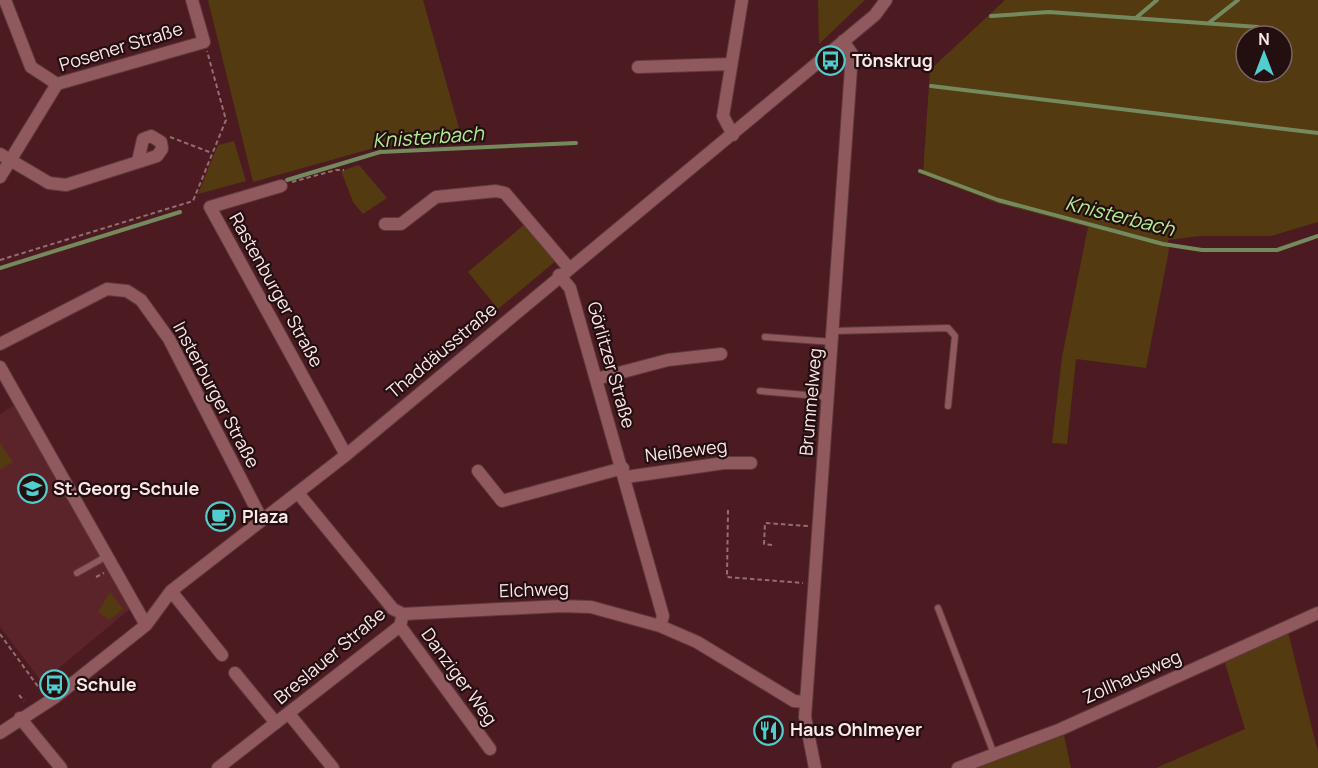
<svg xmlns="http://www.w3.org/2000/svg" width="1318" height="768" viewBox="0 0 1318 768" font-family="Manrope,sans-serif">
  <rect width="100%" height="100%" fill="#4b1b21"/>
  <path fill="#5b242b" d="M16 404 131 608 42 682 0 627V414Z"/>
  <path fill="#533a11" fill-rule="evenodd" d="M208 0H423L463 142 381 146 253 182Z
    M818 0H865L819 44Z
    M1005 0H1318V222L1271 236H1200L1168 240 1169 250 1146 368 1076 359 1067 444 1052 443 1062 357 1088 227 997 203 923 174 930 70ZM1246 36H1282V72H1246Z
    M234 141 246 181 198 194 218 145Z
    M359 165 387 198 363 214 353 202 341 171Z
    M526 223 557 260 498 309 468 272Z
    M0 443 13 462 0 470Z
    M110 592 123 609 110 620 98 612Z
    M1288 632 1318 752V768H1156L1245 729 1224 660Z
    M1064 735 1071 768H977Z"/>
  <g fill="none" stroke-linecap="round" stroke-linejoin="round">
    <path stroke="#748a5d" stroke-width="4" d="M991 16 1049 12 1258 27
      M1137 17 1157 0
      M1210 22 1238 0
      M931 86 1318 133
      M920 171 998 200 1163 244 1202 250H1277L1318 236
      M287 180 380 152 576 143
      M0 268 180 212"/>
    <defs>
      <path id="service" d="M834 331 948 328 955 336 948 406
        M765 337 833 342
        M760 391 829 397
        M77 573 107 556
        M938 608 994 754"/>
      <path id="minor" d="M5 0 31 67 57 84
        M638 67 731 64
        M733 135 723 116 742 0
        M0 154 49 183 66 185 157 156 162 149 161 142 151 136 143 139 138 161
        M0 177 57 84 204 42 192 0
        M281 186 210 207 346 455
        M385 224H401L436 197 496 191 505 193 568 267
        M559 275 570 288 663 616 660 626
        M0 344 107 289 127 291 141 300 169 339 262 520
        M0 367 146 625
        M596 379 668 360 721 354
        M478 471 502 501 623 468
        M626 477 724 463H751
        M298 493 393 609 403 614 561 606 591 607 660 626 697 642 794 701 805 702
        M171 591 222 655
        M400 626 490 749
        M235 673 276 723
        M289 714 333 768
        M20 718 61 768
        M0 733 54 698 146 625 171 591 346 455 875 15 886 0
        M218 768 400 626 403 614
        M815 768 805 717 852 54 843 41
        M958 768 1061 729 1318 613"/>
    </defs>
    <use href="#service" stroke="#5f393f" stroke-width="8"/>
    <use href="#minor" stroke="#5f393f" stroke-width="14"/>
    <path stroke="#936e72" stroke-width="2" stroke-dasharray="4.5 3" stroke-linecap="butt" d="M170 137 212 153
      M292 182 336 170H344
      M0 260 193 201 226 120 207 51
      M728 510 727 577 803 583
      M772 545 764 544 765 523 808 526
      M96 577 104 573
      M0 634 39 688
      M19 695 24 701"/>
    <use href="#service" stroke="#90595d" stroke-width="6"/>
    <use href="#minor" stroke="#90595d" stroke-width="12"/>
  </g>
  <defs>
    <symbol id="bus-ring" viewBox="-11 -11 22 22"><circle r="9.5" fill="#230e10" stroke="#52cdcd" stroke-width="1.5"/><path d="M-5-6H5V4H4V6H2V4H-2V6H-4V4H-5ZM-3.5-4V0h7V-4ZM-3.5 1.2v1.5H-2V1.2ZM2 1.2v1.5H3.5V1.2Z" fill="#52cdcd"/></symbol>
    <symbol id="school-ring" viewBox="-11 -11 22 22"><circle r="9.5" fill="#230e10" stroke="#52cdcd" stroke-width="1.5"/><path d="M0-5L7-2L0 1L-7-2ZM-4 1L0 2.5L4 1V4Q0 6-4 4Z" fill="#52cdcd"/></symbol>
    <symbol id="cafe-ring" viewBox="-11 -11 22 22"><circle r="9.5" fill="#230e10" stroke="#52cdcd" stroke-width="1.5"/><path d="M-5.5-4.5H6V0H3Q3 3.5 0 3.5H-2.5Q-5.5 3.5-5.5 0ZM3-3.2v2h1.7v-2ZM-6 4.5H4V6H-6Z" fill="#52cdcd"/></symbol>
    <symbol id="restaurant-ring" viewBox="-11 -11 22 22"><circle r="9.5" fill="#230e10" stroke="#52cdcd" stroke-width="1.5"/><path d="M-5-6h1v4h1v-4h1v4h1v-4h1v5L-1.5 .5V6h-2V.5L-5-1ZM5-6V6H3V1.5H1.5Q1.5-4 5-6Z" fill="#52cdcd"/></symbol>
  </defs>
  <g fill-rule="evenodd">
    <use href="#bus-ring" x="814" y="44" width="33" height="33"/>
    <use href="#school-ring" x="16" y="472" width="33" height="33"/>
    <use href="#cafe-ring" x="204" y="500" width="33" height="33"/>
    <use href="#bus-ring" x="38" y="668" width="33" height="33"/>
    <use href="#restaurant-ring" x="752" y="714" width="33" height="33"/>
  </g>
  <g text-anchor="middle" stroke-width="4.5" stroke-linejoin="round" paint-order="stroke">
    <g font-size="18" fill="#fbe7e8" stroke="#230e10">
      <text transform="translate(121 47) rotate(-17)" y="6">Posener Straße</text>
      <text transform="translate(276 290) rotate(61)" y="6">Rastenburger Straße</text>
      <text transform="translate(442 351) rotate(-40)" y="6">Thaddäusstraße</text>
      <text transform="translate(611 365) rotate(74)" y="6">Görlitzer Straße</text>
      <text transform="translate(216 395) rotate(62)" y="6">Insterburger Straße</text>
      <text transform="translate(811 402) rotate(-85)" y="6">Brummelweg</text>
      <text transform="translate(686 451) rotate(-7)" y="6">Neißeweg</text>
      <text transform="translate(534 590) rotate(-2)" y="6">Elchweg</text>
      <text transform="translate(330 656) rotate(-40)" y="6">Breslauer Straße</text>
      <text transform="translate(459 677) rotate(54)" y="6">Danziger Weg</text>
      <text transform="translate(1132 677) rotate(-24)" y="6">Zollhausweg</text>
    </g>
    <g font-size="18" font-weight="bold" fill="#fbe7e8" stroke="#230e10" text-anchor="start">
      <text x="852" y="67">Tönskrug</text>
      <text x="53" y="495">St.Georg-Schule</text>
      <text x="242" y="523">Plaza</text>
      <text x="76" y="691">Schule</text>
      <text x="790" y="736">Haus Ohlmeyer</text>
    </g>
    <g font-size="20" font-style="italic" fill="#b1ed92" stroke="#230e10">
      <text transform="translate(428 137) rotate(-4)" y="7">Knisterbach</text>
      <text transform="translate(1120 216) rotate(14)" y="7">Knisterbach</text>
    </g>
  </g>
  <g transform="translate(1264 54)"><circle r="28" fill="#230e10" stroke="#796566" stroke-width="1.5"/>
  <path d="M0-4.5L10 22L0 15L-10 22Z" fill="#52cdcd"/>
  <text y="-9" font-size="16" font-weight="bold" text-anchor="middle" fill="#fbe7e8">N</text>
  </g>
</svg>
